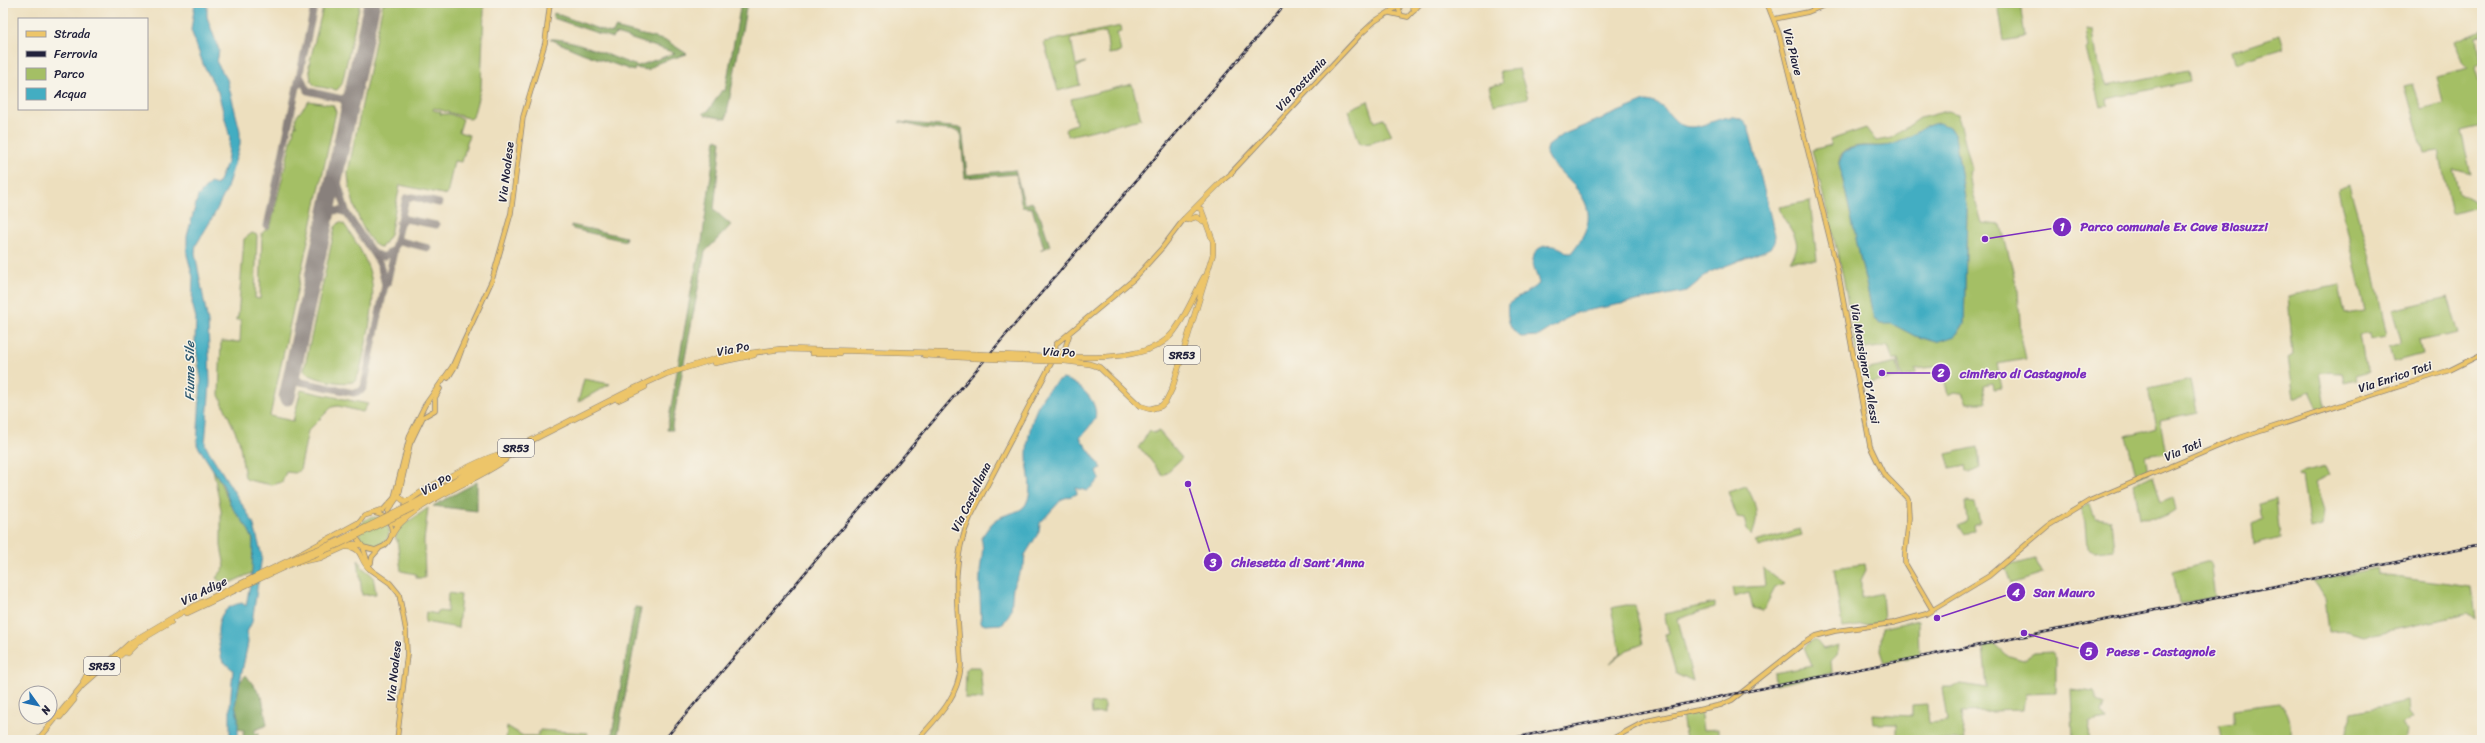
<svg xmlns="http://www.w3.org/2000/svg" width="2485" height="743" viewBox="0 0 2485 743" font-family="Sriracha,sans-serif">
  <rect width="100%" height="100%" fill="#f7f3e8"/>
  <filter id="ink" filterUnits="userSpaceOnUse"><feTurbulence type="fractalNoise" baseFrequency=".025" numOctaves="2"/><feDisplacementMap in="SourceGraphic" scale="8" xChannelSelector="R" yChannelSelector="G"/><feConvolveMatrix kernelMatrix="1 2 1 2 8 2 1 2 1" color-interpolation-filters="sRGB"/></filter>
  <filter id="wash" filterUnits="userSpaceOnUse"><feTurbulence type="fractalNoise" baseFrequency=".012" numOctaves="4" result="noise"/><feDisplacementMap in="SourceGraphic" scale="16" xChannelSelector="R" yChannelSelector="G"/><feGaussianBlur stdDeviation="0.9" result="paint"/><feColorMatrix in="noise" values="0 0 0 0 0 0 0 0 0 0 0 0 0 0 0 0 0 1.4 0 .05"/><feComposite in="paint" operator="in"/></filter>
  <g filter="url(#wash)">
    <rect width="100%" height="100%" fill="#eddfbe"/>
    <path fill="#a4bf65" stroke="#637050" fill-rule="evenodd" d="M324 3H360L342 84 337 90 315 86 311 81 309 65Z
      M383 3H482L484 10 481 87 473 117 471 119 434 108 433 110 441 112 440 114H450L463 119 459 132 469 135 462 162 454 161 447 195 400 185 390 235 381 248C362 241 348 191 348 172Z
      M1998 3H2020L2025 37 2004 41Z
      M1121 26 1122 32 1117 33 1121 52 1109 54 1106 32 1071 39 1076 65 1086 62 1076 68 1080 85 1058 91 1044 42Z
      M2086 29 2093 30 2098 66 2107 86 2188 70 2190 81 2107 99 2108 105 2100 107 2086 49 2089 48Z
      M2482 30V35L2477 36 2481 64 2475 68 2482 91V126L2461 131 2471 174 2453 169 2459 193 2476 202 2477 207 2452 214 2439 151 2424 153 2405 86 2413 84 2422 109 2443 103 2437 76 2468 68 2462 62 2455 41Z
      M2280 35 2284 48 2235 63 2232 51Z
      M1519 69 1528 98 1494 105 1489 87 1503 83 1500 71Z
      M1132 84 1141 119 1068 136 1065 131 1067 127 1076 124 1071 99Z
      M309 101 333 105 336 112 270 416 293 421 301 390 368 404 363 412 338 406 332 407 308 431 300 470 295 473 286 472 282 482 272 485 248 480 245 478 239 440 219 395 221 341 240 342 241 320H236V318L238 317 244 239 252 233 257 235 255 298 260 299 262 233 271 225 295 125 297 126 295 123 296 117Z
      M1368 101 1375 122 1384 119 1392 135 1372 143 1360 144 1348 110Z
      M1947 111 1958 114 1972 170 1969 172 1971 185 1982 223 2001 225 2018 291 2021 336 2026 359 1997 364 2002 388 1994 389 1993 383 1983 385 1986 403H1967L1962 393 1954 392 1948 395 1941 366 1915 369 1916 373 1902 378 1898 360H1893L1888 346 1856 350 1843 276 1812 150 1831 145 1830 140 1866 128 1876 141 1891 138 1920 118ZM1937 123 1950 128 1955 138 1967 211 1964 324 1959 332 1937 342 1915 336 1892 323 1880 324 1874 319 1839 163C1839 157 1841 153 1846 150 1861 142 1876 149 1892 145 1908 141 1920 127 1937 123Z
      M2349 185 2373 268 2387 337 2370 340 2369 334 2359 335 2363 359 2369 372 2355 376 2356 380 2344 383 2342 373 2320 372 2326 407 2319 410 2310 391 2294 398 2288 358 2293 355 2288 296 2339 285 2345 314 2365 311 2338 189Z
      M1810 201 1817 260H1790C1808 239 1784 227 1779 207Z
      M340 222 344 224C376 270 378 288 366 343 363 355 362 370 355 381 346 386 308 379 304 370L335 227Z
      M2448 297 2459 333 2419 341 2422 354 2393 362 2389 347 2399 344 2401 340 2392 310Z
      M1897 363 1900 377 1868 383 1865 370Z
      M584 379 610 384 578 402Z
      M2191 380 2197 412 2160 420 2166 453 2145 456 2148 473 2137 478 2126 436 2156 427 2148 389Z
      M1150 430 1153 433 1159 431 1182 458 1163 476 1144 452 1138 448Z
      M1978 447 1980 468 1970 473 1966 471 1965 465 1950 468 1946 454Z
      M2325 467 2329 475 2315 483 2324 510 2322 526 2310 529 2302 476 2299 477 2298 474Z
      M213 469C221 481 224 493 231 505 235 514 243 520 248 528 256 542 254 557 252 573L225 585 216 578 225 567 221 546V510Z
      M2153 475 2161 502 2172 497 2175 510 2164 517 2140 518 2134 484Z
      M1746 486C1756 502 1760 517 1752 535L1747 530 1744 518 1737 517 1728 492Z
      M2276 499 2280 538 2254 545 2252 524 2262 519 2259 504Z
      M1965 502 1975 503 1980 522 1974 525 1975 530 1964 535 1958 526 1967 521Z
      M2090 504 2095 518 2111 520 2114 550 2095 552 2087 548 2085 523 2081 508Z
      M428 508 424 541 425 578H416V574L401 571 397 539H395L399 528Z
      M359 532a15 15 0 1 1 30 0a15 15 0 1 1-30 0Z
      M1800 529 1802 535 1759 547 1755 542Z
      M358 559 362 567 373 576 376 594 362 595Z
      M2035 559 2043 574 2011 584 2005 567 2010 563 2016 564Z
      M2210 561 2215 597 2179 604 2173 571Z
      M1865 564 1866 570 1861 580V598L1882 593 1884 623 1842 628 1834 568Z
      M1763 568 1784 584 1775 588 1763 611 1753 608 1749 593 1734 597 1732 588 1765 586Z
      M2377 568 2378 575 2472 587 2476 620 2468 614 2364 636 2346 631 2329 632 2325 598 2314 581Z
      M448 593 461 595 458 628 425 622 426 612 437 614 438 611 447 612Z
      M1715 603V607L1678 619 1693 681 1676 673 1665 634 1669 633 1664 614Z
      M1626 605H1635L1643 644 1627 650 1610 663 1621 654 1611 608Z
      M1918 620 1919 656 1884 663 1880 651 1882 628Z
      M1815 639 1823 649 1839 645 1837 655 1831 661 1832 673 1775 685 1774 673 1812 666 1804 647Z
      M1994 644 2006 655 2023 660 2034 653 2052 652 2056 658V693L2025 694 2023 710 1961 712 1965 740H1897V724H1873L1872 714 1912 716V705L1927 704 1929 723 1947 721 1942 687H1954L1960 684 1987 688 1983 646Z
      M969 667H980L983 699H965L966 670Z
      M2071 689 2094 692 2098 701 2105 704 2102 714 2106 720 2090 723 2089 740H2073Z
      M2408 701 2409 713 2413 718 2402 725 2406 731 2404 740H2343L2353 712Z
      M1104 702V713L1092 714 1091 704Z
      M2280 703C2289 711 2291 722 2290 734L2295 740H2222L2220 726 2233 724V709Z
      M1700 711 1703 730 1718 729V736L1705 737V740H1686L1682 715Z
      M507 726 523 736H537L540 730 588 733 586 740H506Z"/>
    <path fill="#83a65a" stroke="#52644a" d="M741 3H747L726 119 705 115 703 113 708 111 722 90 725 91Z
      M554 13 607 32 613 33 615 28 667 41 687 54 658 63 648 70 635 68 634 71 582 53 550 39C577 38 613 59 638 66L675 53 616 34 612 38 553 18Z
      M899 122 962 128 967 175 1015 170 1024 202 1026 204 1032 202 1041 218 1050 246 1041 250V249L1044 248 1032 208 1022 207 1016 174 965 178 960 131 923 128Z
      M716 139 721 141 714 210 731 225 705 252 672 426 673 430H667L693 280 702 241Z
      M571 225 626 237 625 241 573 229Z
      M477 482V511L433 506Z
      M635 607 641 608 617 740H611Z
      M246 675 262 697 267 725 255 730V734L259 733 256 740H247L243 735 244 730 237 729 238 717 235 705 239 683Z"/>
    <path fill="#43adc2" stroke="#32687e" d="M195 3H207V17L219 50 217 63 227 79 240 131V145L226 191 213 217 196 245 195 253 208 322 210 383 205 445 253 522 262 556 252 622 247 632 248 643 235 705 238 717V740H230V706L233 670 222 660C217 637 211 608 242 603L246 606 252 573 253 539 247 527 231 506 223 485 197 445 201 380 195 342 196 318 192 303 193 277 187 255V236L198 196 210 183 217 185 227 163 230 138 218 92 203 64 191 30Z
      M1645 101C1670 102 1670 127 1691 127 1710 127 1738 103 1749 129L1775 235 1774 243 1769 249 1710 272 1687 291 1575 313 1539 336 1521 337C1509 330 1506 317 1508 304L1539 284C1538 277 1532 267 1533 260 1535 241 1558 243 1567 253H1571C1607 209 1580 193 1549 160L1546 154 1548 146 1564 134Z
      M1940 123 1949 127 1955 136 1967 211 1964 324 1955 336 1937 342 1915 336 1892 324H1880L1874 319 1839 163 1843 153C1859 141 1876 150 1894 144 1910 139 1922 124 1940 123Z
      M1062 379C1077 381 1100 401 1095 419 1093 423 1084 433 1080 438L1102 468 1097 472 1100 479 1087 491 1076 488 1077 494 1062 499 1040 523 1039 532 1025 555 1024 565 1013 586 1011 611 1003 624 985 625 981 623C981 607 979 591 980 575 980 563 985 550 981 538 986 531 991 522 999 518 1007 513 1021 513 1026 504 1034 489 1027 473 1027 456 1027 431 1037 391 1062 379Z"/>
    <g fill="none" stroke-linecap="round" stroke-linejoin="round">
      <path stroke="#88807c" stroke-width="7" d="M300 76 308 91 342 99 349 108
        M342 99 353 92
        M325 220C330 211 338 207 347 214L337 179 339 158
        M399 223 405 219 436 225
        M267 226 315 3
        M396 244 400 241 428 248
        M373 253 384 257 394 249 406 198 413 197 439 203
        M387 284 394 251
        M294 366 295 378 301 382 354 393 361 391 364 387 385 285 380 264 347 214"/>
      <path stroke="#88807c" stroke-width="17" d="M287 397 372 3"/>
    </g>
  </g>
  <g filter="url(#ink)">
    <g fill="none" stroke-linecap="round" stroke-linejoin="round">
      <defs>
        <path id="major" d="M1401 3 1399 10 1401 15
          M1412 3 1414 11
          M1767 3 1779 34 1838 272 1870 446 1883 473 1908 499 1909 518 1905 552V563L1932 609
          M1390 13 1408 17 1421 3
          M1774 19 1808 12 1830 3
          M1231 173 1361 34 1375 21 1399 6
          M1220 183 1233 172
          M1056 356 1065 348 1069 336
          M448 378 456 365 465 341
          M374 513C392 516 398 535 384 546L375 550 363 547 356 537V527L364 516 383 510 394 498 410 435 425 405 452 367 492 280 511 213 523 117 545 43 550 3
          M387 519 388 511 399 495 410 444 423 417 435 410V398L440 389
          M363 547 370 569 390 583 399 594 406 631 407 654 397 740
          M371 563 372 557 379 549
          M917 740C938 717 958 698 961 666 959 615 948 566 970 518L1054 358 1056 344 1134 279 1162 248 1184 219
          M1610 740 1646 721 1721 705 1732 700 1803 644 1816 636 1835 631 1893 623 1926 614 1989 576 2048 526 2089 501 2233 440 2450 370 2482 354"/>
        <path id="highway" d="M1187 220 1196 217 1203 221
          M1182 221 1222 181
          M812 353H840
          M924 355 975 358
          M1025 356 1049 357
          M1066 357C1096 358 1150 359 1171 335 1185 319 1194 295 1204 277
          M1022 360 1047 361
          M1065 361 1090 364 1099 367 1140 406 1150 409 1161 406 1166 401 1172 389 1213 254V241L1201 209 1198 208
          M715 363 754 355
          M618 400 645 387
          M399 497 404 501H409
          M411 505 471 471 631 390 666 374 721 357 781 349 977 354
          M413 508 516 452
          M389 521 395 523 402 518C404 514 403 508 406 504 415 492 481 460 497 455
          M392 535C405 506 477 481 505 460
          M346 547C364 546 359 561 370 569
          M187 613 293 563 320 558 351 544 361 545
          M139 641 171 622
          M127 653 139 641
          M106 667 129 648
          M83 682 89 671
          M60 717 74 700
          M38 740 82 686 130 643 184 611 290 560 358 523"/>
      </defs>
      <use href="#major" stroke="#88807c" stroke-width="5.5"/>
      <use href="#highway" stroke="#88807c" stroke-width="6"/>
      <use href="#major" stroke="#edc569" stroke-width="4"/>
      <use href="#highway" stroke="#edc569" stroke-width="5"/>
      <defs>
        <path id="rail" d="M664 740 1286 3
          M1503 740 2482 545"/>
      </defs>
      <use href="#rail" stroke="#22223b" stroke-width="2.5"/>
      <use href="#rail" stroke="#f7f3e8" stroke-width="1" stroke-dasharray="3" stroke-linecap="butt"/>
      <defs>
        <path id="highway-bridge" d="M977 354 1025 356
          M1049 357H1066
          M975 358 1022 360
          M1047 361H1065
          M290 560 336 542 411 505
          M293 563 338 545 413 508"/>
      </defs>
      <use href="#highway-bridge" stroke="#88807c" stroke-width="6" stroke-linecap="butt"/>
      <use href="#highway-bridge" stroke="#edc569" stroke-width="5"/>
    </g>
  </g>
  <g text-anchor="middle" stroke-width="3" stroke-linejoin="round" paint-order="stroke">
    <g fill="#f7f3e8" stroke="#62616f" stroke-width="1">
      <rect x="1164" y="346" width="36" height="18" rx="3"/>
      <rect x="498" y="439" width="36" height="18" rx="3"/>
      <rect x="84" y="657" width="36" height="18" rx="3"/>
    </g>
    <g font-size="11" font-weight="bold" fill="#22223b">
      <text x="1182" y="359">SR53</text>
      <text x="516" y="452">SR53</text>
      <text x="102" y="670">SR53</text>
    </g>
    <g font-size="12" fill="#22223b" stroke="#f7f3e8">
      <text transform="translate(1793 52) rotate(76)" y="4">Via Piave</text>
      <text transform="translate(1301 84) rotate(-47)" y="4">Via Postumia</text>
      <text transform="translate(506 172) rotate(-83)" y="4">Via Noalese</text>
      <text transform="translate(733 349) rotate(-11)" y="4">Via Po</text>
      <text transform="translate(1059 352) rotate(3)" y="4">Via Po</text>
      <text transform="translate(1865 364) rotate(80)" y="4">Via Monsignor D'Alessi</text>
      <text transform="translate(2395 377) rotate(-18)" y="4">Via Enrico Toti</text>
      <text transform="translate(2183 450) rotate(-23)" y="4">Via Toti</text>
      <text transform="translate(436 484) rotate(-30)" y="4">Via Po</text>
      <text transform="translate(971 497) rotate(-64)" y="4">Via Castellana</text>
      <text transform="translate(204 591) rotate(-26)" y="4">Via Adige</text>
      <text transform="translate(394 671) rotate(-84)" y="4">Via Noalese</text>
    </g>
    <g font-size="13" font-style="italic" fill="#2f5a71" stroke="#f7f3e8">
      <text transform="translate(189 371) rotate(-90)" y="5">Fiume Sile</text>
    </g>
  </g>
  <path fill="none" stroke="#7b2cbf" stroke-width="1.5" d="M1985 239L2062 227M1882 373L1941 373M1188 484L1213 562M1937 618L2016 592M2024 633L2089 651"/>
  <g fill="#7b2cbf" stroke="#f7f3e8" stroke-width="1.5">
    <circle cx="1985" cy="239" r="4"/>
    <circle cx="1882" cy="373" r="4"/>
    <circle cx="1188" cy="484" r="4"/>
    <circle cx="1937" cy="618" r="4"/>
    <circle cx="2024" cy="633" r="4"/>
    <circle cx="2062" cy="227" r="10"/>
    <circle cx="1941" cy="373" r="10"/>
    <circle cx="1213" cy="562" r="10"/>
    <circle cx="2016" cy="592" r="10"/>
    <circle cx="2089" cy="651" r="10"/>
  </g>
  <g font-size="12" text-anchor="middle" font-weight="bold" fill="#fff">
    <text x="2062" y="231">1</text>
    <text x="1941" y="377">2</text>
    <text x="1213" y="567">3</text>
    <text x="2016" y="597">4</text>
    <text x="2089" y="656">5</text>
  </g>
  <g font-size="13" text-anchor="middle" font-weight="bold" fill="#7b2cbf" stroke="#f7f3e8" stroke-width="3" stroke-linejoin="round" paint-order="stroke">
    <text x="2174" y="231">Parco comunale Ex Cave Biasuzzi</text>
    <text x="2023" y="378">cimitero di Castagnole</text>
    <text x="1298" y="567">Chiesetta di Sant'Anna</text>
    <text x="2064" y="597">San Mauro</text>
    <text x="2161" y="656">Paese - Castagnole</text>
  </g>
  <rect width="2485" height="743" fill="none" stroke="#f7f3e8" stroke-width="16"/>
  <rect x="18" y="18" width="130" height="92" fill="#f7f3e8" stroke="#a29fa3"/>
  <rect x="26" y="31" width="20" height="6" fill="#edc569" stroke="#a29fa3"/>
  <text x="54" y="38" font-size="12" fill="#22223b">Strada</text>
  <rect x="26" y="51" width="20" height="6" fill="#22223b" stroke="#a29fa3"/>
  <text x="54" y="58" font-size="12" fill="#22223b">Ferrovia</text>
  <rect x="26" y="68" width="20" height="12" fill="#a4bf65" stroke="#a29fa3"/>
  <text x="54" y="78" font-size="12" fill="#22223b">Parco</text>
  <rect x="26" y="88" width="20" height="12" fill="#43adc2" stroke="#a29fa3"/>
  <text x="54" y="98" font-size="12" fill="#22223b">Acqua</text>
  <g transform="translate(38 705) rotate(123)"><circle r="19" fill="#f7f3e8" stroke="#a29fa3"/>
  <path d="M0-3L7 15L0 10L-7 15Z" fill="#1f6fb2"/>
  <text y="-6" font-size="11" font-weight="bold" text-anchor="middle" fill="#22223b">N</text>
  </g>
</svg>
